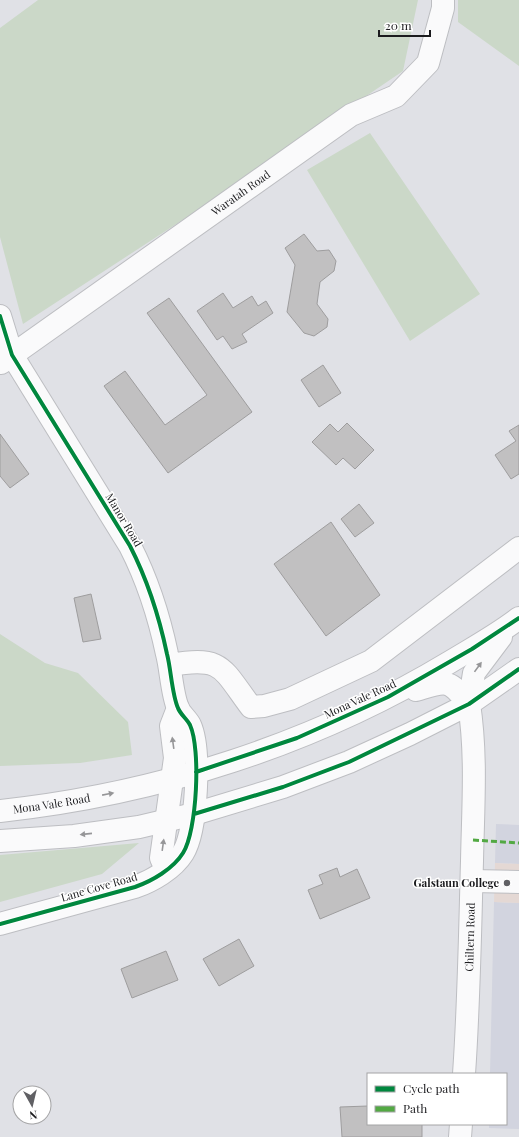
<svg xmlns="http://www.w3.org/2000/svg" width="519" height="1137" viewBox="0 0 519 1137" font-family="'Playfair Display',serif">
  <rect width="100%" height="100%" fill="#e0e1e6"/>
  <path fill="#d2d4df" d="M496 824 519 825V864L495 863Z
    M494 902 519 903V1129L489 1128V1124H506V1074H490Z"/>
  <path fill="#e4d8d4" d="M495 863 519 864V903L494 902Z"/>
  <path fill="#cbd8c8" d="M38 0H418L403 71 227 191 23 324 0 237V28Z
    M458 0H519V66L458 22Z
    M370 133 480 294 410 341 307 170Z
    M0 634 45 663 78 673 128 722 132 755 80 763 0 766Z
    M139 843 102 874 0 902V855Z"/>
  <path fill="#c1c0c1" stroke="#9e9d9e" d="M304 234 317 251 329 250 336 261 334 271 320 282 317 304 328 319 327 327 314 336 304 333 287 312 295 265 285 248Z
    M223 293 233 308 252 296 258 306 266 301 273 313 242 334 247 342 232 349 223 336 217 340 197 311Z
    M169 298 252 412 168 473 104 386 125 371 165 425 207 395 147 313Z
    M323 365 341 393 319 407 301 380Z
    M347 423 374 450 355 469 343 458 336 465 312 442 330 424 338 432Z
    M519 425V474L511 479 495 455 516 441 509 431Z
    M0 434 29 474 10 488 0 476Z
    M359 504 374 523 355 537 341 519Z
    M331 522 380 595 326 636 274 564Z
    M91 594 101 639 83 642 74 598Z
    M337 868 340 877 357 869 370 898 320 919 308 890 323 884 319 875Z
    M239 939 254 966 219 986 203 959Z
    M166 951 178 980 132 998 121 969Z
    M368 1106V1124H422V1137H342L340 1107Z"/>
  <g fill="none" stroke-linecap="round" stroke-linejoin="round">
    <defs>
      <g id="minor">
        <path d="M0 316 12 355 130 546C148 581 159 616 167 654 171 669 172 695 178 708 180 714 187 719 190 725 201 749 197 831 183 853 173 869 152 881 135 887L0 924"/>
        <path id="s1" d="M1 363 351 115 396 96 428 63 443 8V0"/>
        <path d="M170 665C223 656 221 667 251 707L264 706 290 699 371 661 519 548"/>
        <path d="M166 869 161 858 175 758 171 726 178 708"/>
        <path d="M472 881 519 882"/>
        <path id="s2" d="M464 1074C469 1003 470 932 472 861 473 809 477 755 469 704"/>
        <path d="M460 1137 461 1124"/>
      </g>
      <g id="highway">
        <path d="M416 690C447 681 448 678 469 704"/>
        <path d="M469 704 474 673 501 637"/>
        <path id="s3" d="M0 811C158 794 314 744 450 662 473 648 497 635 519 618"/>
        <path d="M0 841 74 836 139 827 194 814 283 787 349 762 410 734 469 704 519 669"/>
      </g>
    </defs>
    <use href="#minor" stroke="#bdbec2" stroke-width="24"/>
    <use href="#highway" stroke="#bdbec2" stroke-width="24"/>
    <use href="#minor" stroke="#fafafb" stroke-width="22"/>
    <use href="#highway" stroke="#fafafb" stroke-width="22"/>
    <path stroke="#52a943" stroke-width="3" stroke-dasharray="6 3" stroke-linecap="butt" d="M473 840 519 843"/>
    <defs>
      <path id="cycleway" d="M0 316 12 355 130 546C148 581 159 616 167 654 171 669 172 695 178 708 180 714 187 719 190 725 201 749 197 831 183 853 173 869 152 881 135 887L0 924
        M196 772 297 738 388 697 472 649 519 618
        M194 814 283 787 349 762 469 704 519 669"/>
    </defs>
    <use href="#cycleway" stroke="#fff" stroke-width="6"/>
    <use href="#cycleway" stroke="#00873e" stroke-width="4"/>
  </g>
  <defs><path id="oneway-solid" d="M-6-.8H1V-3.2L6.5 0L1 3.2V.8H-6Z"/></defs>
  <g fill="#969698">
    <use href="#oneway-solid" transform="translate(478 667) rotate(-54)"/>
    <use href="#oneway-solid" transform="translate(173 743) rotate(-98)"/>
    <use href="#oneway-solid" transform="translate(108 794) rotate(-11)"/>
    <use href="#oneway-solid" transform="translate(86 834) rotate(174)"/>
    <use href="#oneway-solid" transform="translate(163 845) rotate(-82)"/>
  </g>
  <circle fill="#606064" stroke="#fff" stroke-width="1.5" cx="507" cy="883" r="4"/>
  <g text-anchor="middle" stroke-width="3" stroke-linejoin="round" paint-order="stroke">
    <g font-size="11" fill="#1b1b1e" stroke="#fff">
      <text dy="4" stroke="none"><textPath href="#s1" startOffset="294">Waratah Road</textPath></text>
      <text transform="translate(124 520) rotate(59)" y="4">Manor Road</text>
      <text transform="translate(360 699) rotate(-25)" y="4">Mona Vale Road</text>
      <text dy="4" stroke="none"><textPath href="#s3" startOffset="52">Mona Vale Road</textPath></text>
      <text transform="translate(99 887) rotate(-16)" y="4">Lane Cove Road</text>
      <text dy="4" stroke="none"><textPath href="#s2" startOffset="137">Chiltern Road</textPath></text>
    </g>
    <g font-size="11" font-weight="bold" fill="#1b1b1e" stroke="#fff" text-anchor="end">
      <text x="499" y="887">Galstaun College</text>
    </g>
  </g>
  <rect x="367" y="1073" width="140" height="52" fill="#ffffff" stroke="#a4a4a5"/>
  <rect x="375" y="1086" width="20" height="6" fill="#00873e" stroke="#a4a4a5"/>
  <text x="403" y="1093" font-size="12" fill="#1b1b1e">Cycle path</text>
  <rect x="375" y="1106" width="20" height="6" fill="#52a943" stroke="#a4a4a5"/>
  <text x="403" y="1113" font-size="12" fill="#1b1b1e">Path</text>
  <g transform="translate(32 1105) rotate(172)"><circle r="19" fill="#ffffff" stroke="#a4a4a5"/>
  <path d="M0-3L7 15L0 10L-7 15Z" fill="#606064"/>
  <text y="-6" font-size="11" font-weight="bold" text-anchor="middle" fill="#1b1b1e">N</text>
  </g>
  <path d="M379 30v6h51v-6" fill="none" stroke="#1b1b1e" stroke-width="2"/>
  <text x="385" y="30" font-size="12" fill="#1b1b1e" stroke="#ffffff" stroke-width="3" paint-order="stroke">20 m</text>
</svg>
